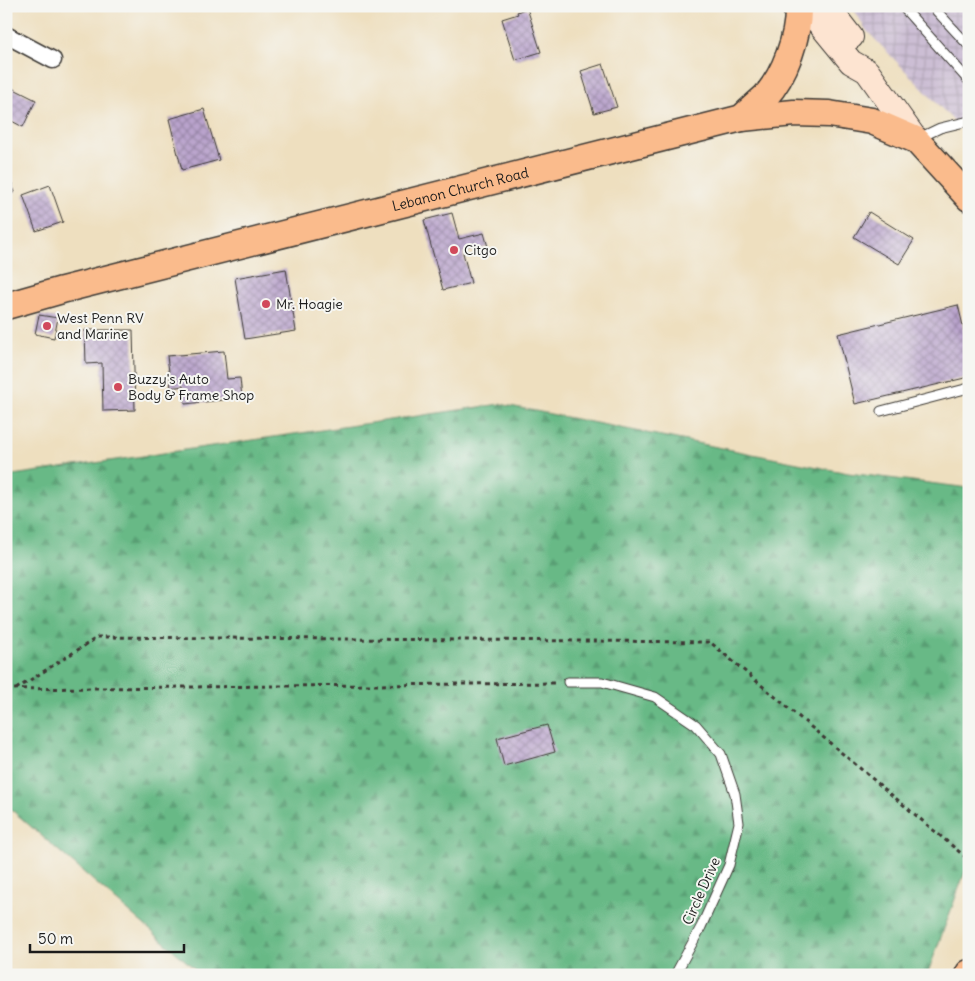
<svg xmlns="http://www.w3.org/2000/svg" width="975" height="981" viewBox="0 0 975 981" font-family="Delius,sans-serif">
  <defs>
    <pattern id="industrial-grid" width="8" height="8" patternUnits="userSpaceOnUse" patternTransform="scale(1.25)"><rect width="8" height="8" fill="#ccbed4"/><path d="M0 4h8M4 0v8" fill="none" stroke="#afa3b5"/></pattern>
    <pattern id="forest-firs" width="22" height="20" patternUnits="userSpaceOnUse" patternTransform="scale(1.25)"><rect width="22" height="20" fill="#67b986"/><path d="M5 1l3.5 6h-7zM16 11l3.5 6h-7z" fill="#599e73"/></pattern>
    <pattern id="building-cross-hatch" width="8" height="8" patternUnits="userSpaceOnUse" patternTransform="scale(1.25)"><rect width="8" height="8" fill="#b9a3cc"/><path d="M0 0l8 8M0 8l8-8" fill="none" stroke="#9684a5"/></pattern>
  </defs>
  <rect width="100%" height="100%" fill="#f6f6f2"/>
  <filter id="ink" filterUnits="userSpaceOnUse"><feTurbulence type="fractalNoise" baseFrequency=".02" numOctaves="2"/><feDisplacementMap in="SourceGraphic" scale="10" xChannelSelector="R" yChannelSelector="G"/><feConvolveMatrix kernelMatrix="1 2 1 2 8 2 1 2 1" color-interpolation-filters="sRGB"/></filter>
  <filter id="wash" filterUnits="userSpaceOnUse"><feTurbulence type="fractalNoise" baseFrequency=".0096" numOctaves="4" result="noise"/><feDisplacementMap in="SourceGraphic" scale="20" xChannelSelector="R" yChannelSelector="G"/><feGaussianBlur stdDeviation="1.12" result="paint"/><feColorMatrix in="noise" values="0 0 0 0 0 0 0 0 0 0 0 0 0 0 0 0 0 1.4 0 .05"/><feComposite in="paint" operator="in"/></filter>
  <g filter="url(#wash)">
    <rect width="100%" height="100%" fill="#eedfbf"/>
    <path fill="url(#industrial-grid)" d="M852 6H969V137L866 30Z"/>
    <path fill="url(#forest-firs)" stroke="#426a51" d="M500 404 848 473 969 488V861L927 975H202L6 805V476Z"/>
    <g id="blocks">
      <path fill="url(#building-cross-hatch)" d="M527 8 541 52 515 60 502 19 518 14 517 12Z
        M603 64 617 107 594 113 581 71Z
        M6 85 36 100 23 127 6 118Z
        M204 109 219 160 182 170 169 119Z
        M6 168 15 192 6 196Z
        M50 185 63 222 36 231 23 195Z
        M869 212 914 240 899 264 854 237Z
        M452 213 459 239 484 233 488 247 463 253 471 283 443 290 424 220Z
        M286 269 296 331 245 339 235 278Z
        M958 305 969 351V377L855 404 838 334Z
        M39 315 58 318 54 338 35 334Z
        M85 330H133L135 410 103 411 102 363 86 364Z
        M224 351 227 379 240 378 242 398 185 404 183 386 171 388 167 356Z
        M547 725 555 752 504 766 497 738Z"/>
    </g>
  </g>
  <g filter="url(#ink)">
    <use href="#blocks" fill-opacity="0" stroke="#3c3934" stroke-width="1"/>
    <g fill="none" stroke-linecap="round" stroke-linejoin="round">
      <defs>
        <path id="lane" d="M902 6 969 81
          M932 6 969 46
          M917 139 940 128 969 121
          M881 411 969 388
          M568 682H602L655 697 696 725 721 754 735 794 739 823 729 865 701 927 675 975"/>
        <path id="street" d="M6 35 53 60"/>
        <path id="secondary" d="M805 6 851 62 867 71 916 140
          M827 6 851 37"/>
        <g id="primary">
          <path d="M742 118C749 111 757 104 765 97 785 75 799 36 798 6"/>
          <path id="s1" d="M6 306 62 290 742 118 794 113 829 114 872 121 916 140 969 198"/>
          <path d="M968 975 969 973"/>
        </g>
      </defs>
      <use href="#lane" stroke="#3c3934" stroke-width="11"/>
      <use href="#street" stroke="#3c3934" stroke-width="19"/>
      <use href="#secondary" stroke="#3c3934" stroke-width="26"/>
      <use href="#primary" stroke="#3c3934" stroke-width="29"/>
      <path stroke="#3c3934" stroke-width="3" stroke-dasharray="4 4" stroke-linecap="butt" d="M6 689 556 683
        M16 689 98 637 710 642 969 860"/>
      <use href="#lane" stroke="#fff" stroke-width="9"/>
      <use href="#street" stroke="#fff" stroke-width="16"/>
      <use href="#secondary" stroke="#fde4d1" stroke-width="24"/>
      <use href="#primary" stroke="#fabb8c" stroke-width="26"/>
    </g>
  </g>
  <g fill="#d1495b" stroke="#f6f6f2" stroke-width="2">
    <circle cx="454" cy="250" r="5"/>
    <circle cx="266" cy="304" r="5"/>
    <circle cx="47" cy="326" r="5"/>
    <circle cx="118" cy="387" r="5"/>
  </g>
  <g text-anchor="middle" stroke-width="4" stroke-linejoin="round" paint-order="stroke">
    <g font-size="14" fill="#1c1c1c" stroke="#f6f6f2">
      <text dy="5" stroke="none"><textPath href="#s1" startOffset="469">Lebanon Church Road</textPath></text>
      <text transform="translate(701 891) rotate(-66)" y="5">Circle Drive</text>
    </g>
    <g font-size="14" fill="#1c1c1c" stroke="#f6f6f2" text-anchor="start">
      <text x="464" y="255">Citgo</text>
      <text x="276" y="309">Mr. Hoagie</text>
      <text x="57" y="323">West Penn RV<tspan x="57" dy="16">and Marine</tspan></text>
      <text x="128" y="384">Buzzy's Auto<tspan x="128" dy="16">Body &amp; Frame Shop</tspan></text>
    </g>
  </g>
  <rect width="975" height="981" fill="none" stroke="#f6f6f2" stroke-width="25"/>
  <path d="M30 944v8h154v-8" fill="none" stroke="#1c1c1c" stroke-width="2.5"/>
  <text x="38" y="944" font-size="15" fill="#1c1c1c" stroke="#f6f6f2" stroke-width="4" paint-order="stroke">50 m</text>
</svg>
